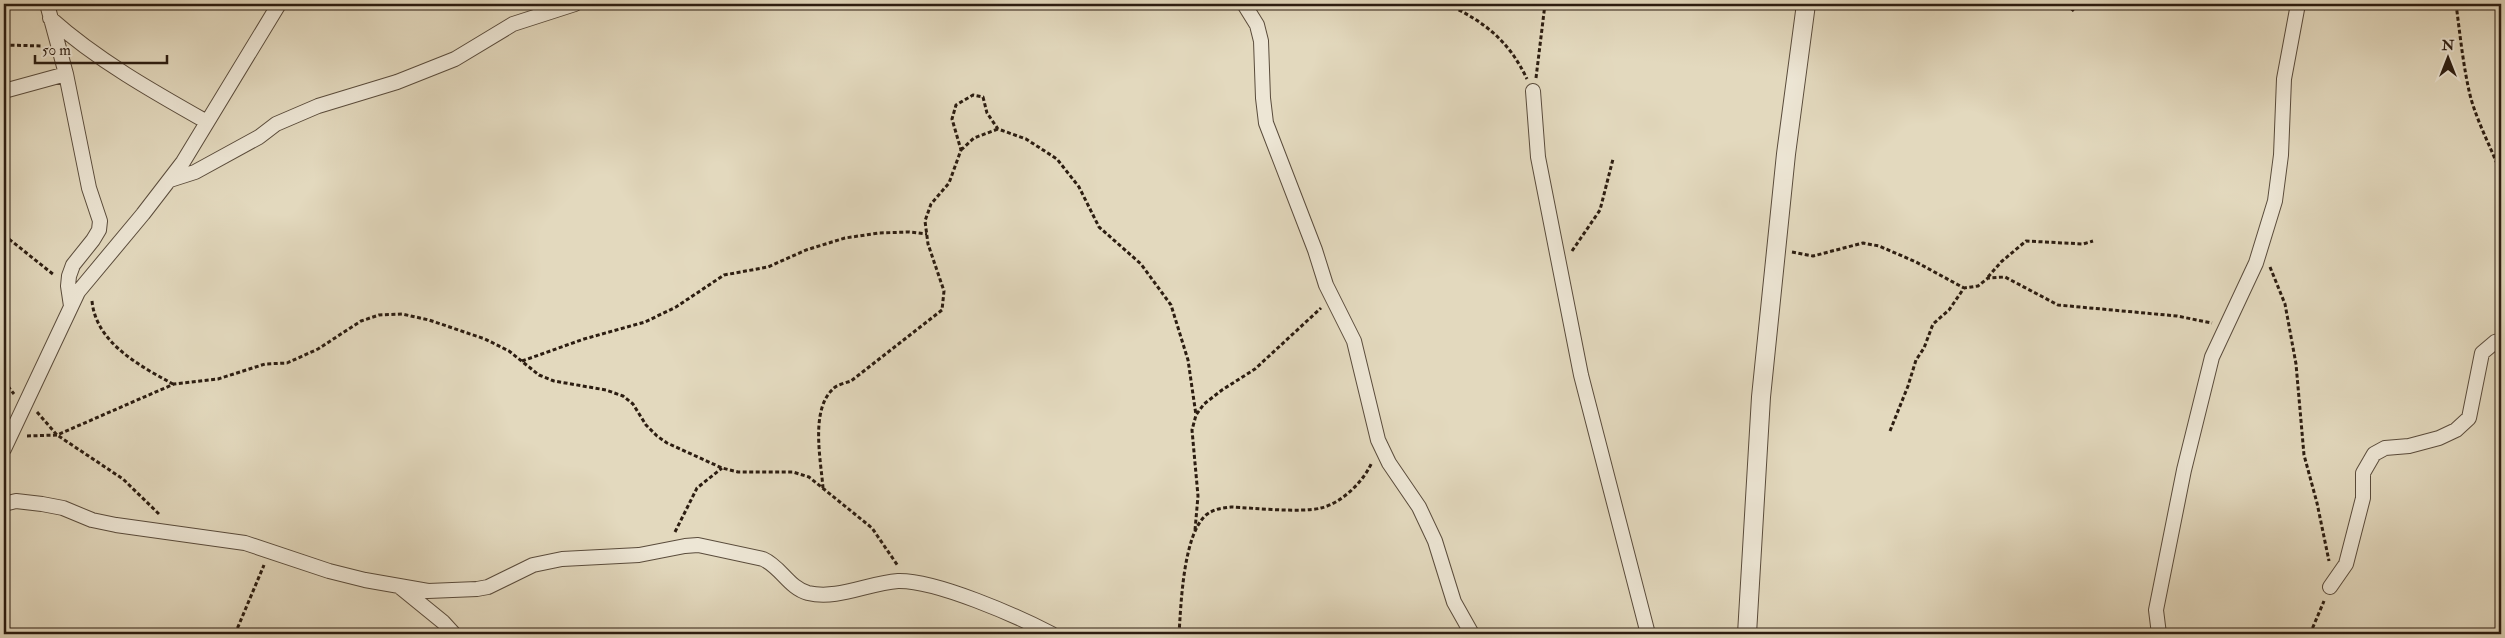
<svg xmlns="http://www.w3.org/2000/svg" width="2505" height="638" viewBox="0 0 2505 638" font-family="'IM FELL Double Pica',serif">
  <rect width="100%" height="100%" fill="#e3d9be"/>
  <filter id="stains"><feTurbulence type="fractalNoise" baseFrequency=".004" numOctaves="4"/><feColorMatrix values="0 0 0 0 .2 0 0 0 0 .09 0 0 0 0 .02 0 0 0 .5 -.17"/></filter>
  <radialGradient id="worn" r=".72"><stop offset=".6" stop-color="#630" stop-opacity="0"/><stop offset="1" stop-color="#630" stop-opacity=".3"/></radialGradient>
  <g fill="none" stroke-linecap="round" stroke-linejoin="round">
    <defs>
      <path id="minor" d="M47 4 66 74 89 188 100 221 99 230 93 240 73 265 69 276 68 286 71 306
        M1244 4 1257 25 1261 41 1263 98 1266 123 1315 250 1326 285 1354 341 1378 440 1389 463 1419 507 1435 541 1454 602 1472 634
        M50 18C97 60 152 91 207 122
        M4 91 66 74
        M1533 91 1538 157 1581 375 1648 634
        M170 180 195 172 259 137 276 124 318 106 397 82 455 59 513 24 575 4
        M4 449 78 292 143 214 183 162 279 4
        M4 504 16 501 42 504 63 508 92 520 116 525 245 543 329 571 365 580 428 591 477 589 488 587 533 565 562 559 639 555 685 546 698 545 763 559C781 567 789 588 808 593 838 600 868 583 898 581 936 580 1017 616 1052 634
        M400 587 443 622 454 634
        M2330 587 2346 564 2363 498V473L2374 454 2385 448 2409 446 2439 438 2456 430 2469 418 2482 353 2495 342 2501 340
        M2159 634 2156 610 2184 470 2212 357 2256 263 2275 201 2281 155 2284 79 2298 4"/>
      <path id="tertiary" d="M1747 634 1761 397 1786 154 1806 4"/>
    </defs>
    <use href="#minor" stroke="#5a4c3c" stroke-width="16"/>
    <use href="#tertiary" stroke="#5a4c3c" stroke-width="20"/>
    <path stroke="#2c1d11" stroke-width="3" stroke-dasharray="4 2.5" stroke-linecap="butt" d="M1447 4C1485 22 1509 41 1527 79
      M2066 4 2074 11
      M2456 4C2460 34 2463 65 2470 95 2477 122 2491 147 2501 174
      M4 45 43 46
      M1536 78 1545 4
      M961 150 974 138 998 129
      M4 235 54 275
      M1572 251 1600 210 1613 159
      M1792 252 1813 256 1863 243 1879 246 1916 262 1964 288
      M2270 267 2285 304 2296 364 2304 455 2317 503 2329 561
      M1988 277 2001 262 2026 241 2083 244 2093 241
      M92 301C96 343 140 366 173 384
      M522 361 584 339 645 322 676 307 724 275 768 267 806 250 845 238 879 233 909 232 927 234
      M4 381 14 394
      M37 412 57 435 123 479 160 515
      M1890 431 1908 386 1916 360 1924 348 1933 324 1949 310 1964 288 1978 286 1988 278 2005 277 2058 305 2177 316 2212 323
      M27 436 57 435 174 384 218 379 265 364 287 363 318 349 361 321 379 315 402 314 429 320 485 339 509 351 539 375 554 381 606 390 623 396 633 404 646 425 657 436 667 443 722 468 738 472H793L809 477 872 528 898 566
      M823 488C821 461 810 410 833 389 836 385 845 383 851 381L942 310 944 291 928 244 925 221 931 204 949 183 961 150 952 119 956 105 973 95 983 97 987 113 998 129 1026 139 1057 159 1079 187 1099 227 1141 264 1171 305 1188 360 1196 415
      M1195 530 1198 496 1192 430 1196 415 1204 404 1222 390 1255 369 1321 308
      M675 532 697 488 722 468
      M235 634 264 565
      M1179 634C1181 605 1183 535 1206 515 1214 509 1221 508 1231 507 1253 508 1302 513 1321 508 1342 503 1364 481 1372 462
      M2310 634 2324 601"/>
    <use href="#minor" stroke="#ede6d5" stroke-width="14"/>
    <use href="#tertiary" stroke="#ede6d5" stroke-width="18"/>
  </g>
  <rect width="2505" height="638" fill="none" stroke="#e3d9be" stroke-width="20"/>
  <rect x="5" y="5" width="2495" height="628" fill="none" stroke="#2c1d11" stroke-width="2.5"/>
  <rect x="10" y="10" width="2485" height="618" fill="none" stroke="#2c1d11"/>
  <g transform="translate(2448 58)" stroke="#ede6d5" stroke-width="4" paint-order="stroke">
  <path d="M0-4L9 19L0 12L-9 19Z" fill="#2c1d11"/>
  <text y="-8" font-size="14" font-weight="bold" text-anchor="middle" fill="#2c1d11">N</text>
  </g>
  <path d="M35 55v8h132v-8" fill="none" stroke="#2c1d11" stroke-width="2.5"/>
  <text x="42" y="55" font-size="15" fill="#2c1d11" stroke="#ede6d5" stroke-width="4" paint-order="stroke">50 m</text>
  <rect width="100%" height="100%" filter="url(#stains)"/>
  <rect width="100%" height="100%" fill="url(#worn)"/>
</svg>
